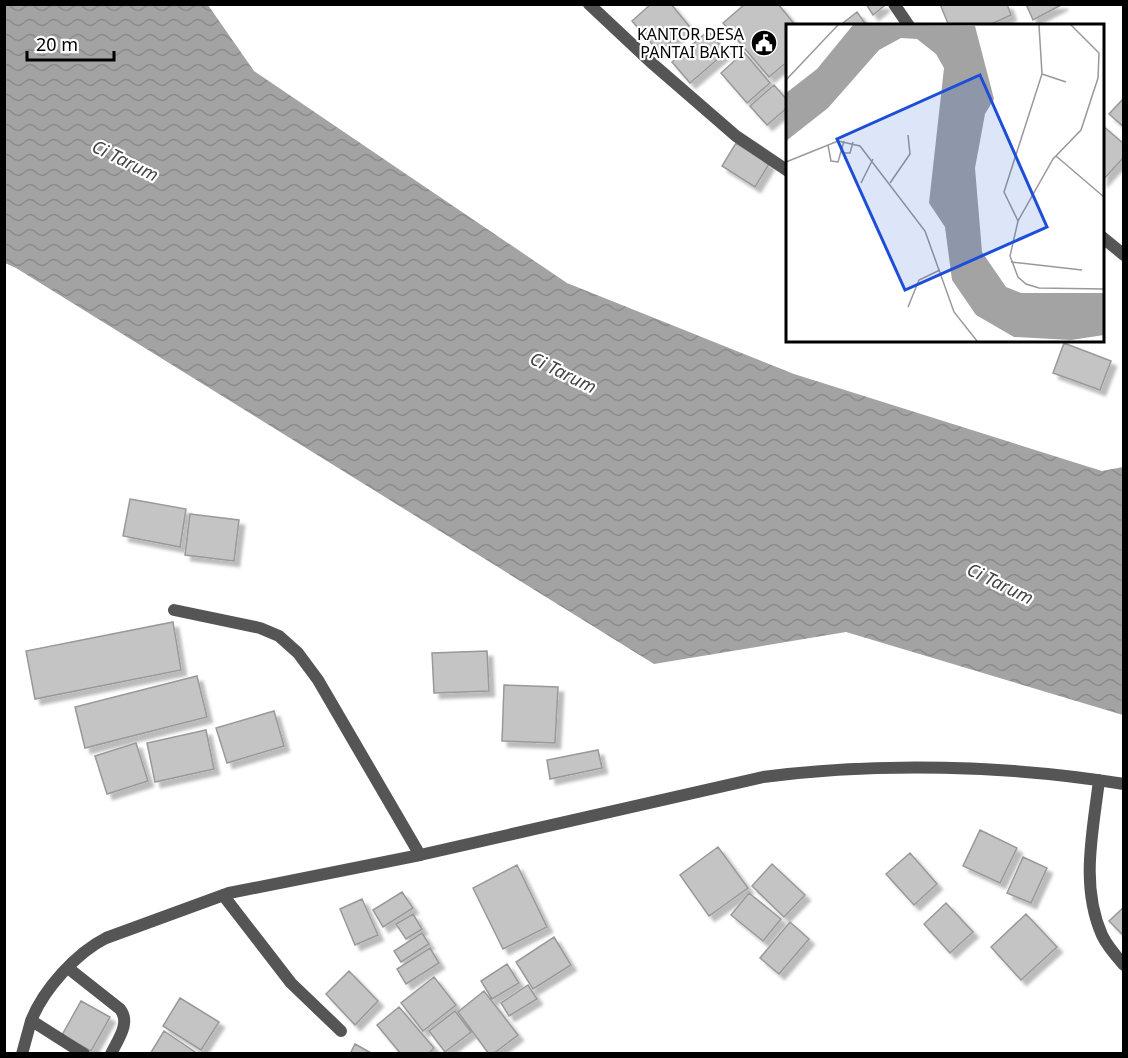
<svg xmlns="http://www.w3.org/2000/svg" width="1128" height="1058" viewBox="0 0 1128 1058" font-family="'Noto Sans',sans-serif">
  <defs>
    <pattern id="water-waves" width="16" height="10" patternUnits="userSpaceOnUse" patternTransform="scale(1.5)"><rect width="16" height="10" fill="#a3a3a3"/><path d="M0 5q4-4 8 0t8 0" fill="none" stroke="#8b8b8b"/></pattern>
    <filter id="shadow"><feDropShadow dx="5.5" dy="5.5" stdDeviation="1.5" flood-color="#0004"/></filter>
  </defs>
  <rect width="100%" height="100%" fill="#fff"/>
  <path fill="url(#water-waves)" d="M5 4 208 5 254 71 567 283 794 374 1102 471 1123 467V715L846 632 654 664 16 268 5 263Z"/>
  <path fill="#c4c4c4" stroke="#999" stroke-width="1.5" filter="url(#shadow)" d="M651 4H671L689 26 659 52 632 21Z
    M745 4H778L796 26H788V61L769 77 723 23Z
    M866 4H883L884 6 873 15Z
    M940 4H1007L1011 15 987 26H949Z
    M1026 4H1063L1033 20Z
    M857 12 867 26H839Z
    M708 31 726 52 690 83 672 62Z
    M744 52 770 83 747 103 721 73Z
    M774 85 788 101V107L767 125 750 106Z
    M1124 98V127L1109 114Z
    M1102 125 1124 144V157L1102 181Z
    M736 143 769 164 755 187 722 166Z
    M1064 343 1111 361 1100 390 1053 373Z
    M130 499 186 509 180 547 123 536Z
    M190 514 239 520 234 561 185 555Z
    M173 622 181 670 35 699 26 651Z
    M487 651 489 691 434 693 432 653Z
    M197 676 207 717 85 748 75 707Z
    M504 685 558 687 555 743 502 741Z
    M274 711 284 746 227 763 216 728Z
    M206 730 214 769 155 782 147 743Z
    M136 743 148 781 107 794 95 756Z
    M598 750 602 768 550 779 547 760Z
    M980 830 1017 848 1000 883 963 866Z
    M718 847 748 888 709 916 680 875Z
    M910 853 937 884 914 905 886 874Z
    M1023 857 1047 868 1031 903 1007 893Z
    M772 864 805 895 784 917 752 886Z
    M517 865 547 927 503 949 473 888Z
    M402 892 413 908 383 927 373 910Z
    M749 893 781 919 763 941 731 915Z
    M362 899 378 935 355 945 340 909Z
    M946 903 973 932 950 953 924 924Z
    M1124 907V936L1109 921Z
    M413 914 422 929 406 939 396 924Z
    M1026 914 1057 947 1021 980 991 947Z
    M790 922 809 939 779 974 760 958Z
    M422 933 429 944 401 962 394 951Z
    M554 937 571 965 533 989 516 962Z
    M430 948 439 963 406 984 397 969Z
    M507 964 519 983 492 999 481 981Z
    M349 971 378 1001 355 1025 326 994Z
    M434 977 456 1005 423 1031 401 1003Z
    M528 985 537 999 509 1016 501 1003Z
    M484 991 518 1035 493 1054H489L458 1012Z
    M180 998 219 1022 201 1050 163 1026Z
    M81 1001 110 1017 91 1051 62 1035Z
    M399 1007 434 1048 428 1054H401L377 1025Z
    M455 1011 471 1032 445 1052 429 1031Z
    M164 1031 198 1054H150Z
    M355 1044 373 1054H350Z"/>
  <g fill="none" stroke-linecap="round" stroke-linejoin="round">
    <path stroke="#555" stroke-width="12" d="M174 610 260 628 279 636 298 653 318 680 420 855"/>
    <path stroke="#555" stroke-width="12" d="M589 4 653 64 736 136 788 171
      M894 4 909 26
      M1102 237 1124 255
      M1099 780C1093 832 1080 885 1102 935 1107 946 1116 956 1124 965
      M223 895 291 983 341 1031
      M68 968 120 1009C131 1023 118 1039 111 1054
      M32 1021 84 1054
      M22 1054C25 1043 28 1032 31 1021 43 990 76 953 106 938L229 893 420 855 763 777C878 762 1009 765 1124 784"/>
  </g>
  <defs>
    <symbol id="civic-disc" viewBox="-11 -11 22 22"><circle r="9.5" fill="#000" stroke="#fff"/><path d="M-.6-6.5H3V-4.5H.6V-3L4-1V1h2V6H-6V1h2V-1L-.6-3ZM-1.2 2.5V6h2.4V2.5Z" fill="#fff"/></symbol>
  </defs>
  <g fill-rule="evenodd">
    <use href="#civic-disc" x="749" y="28" width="30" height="30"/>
  </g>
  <g text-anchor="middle" stroke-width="4.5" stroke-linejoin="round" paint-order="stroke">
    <g font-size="16" fill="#000" stroke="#fff" text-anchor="end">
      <text x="744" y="40">KANTOR DESA<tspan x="744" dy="18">PANTAI BAKTI</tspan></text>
    </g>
    <g font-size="18" font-style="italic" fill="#444" stroke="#fff">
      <text transform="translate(125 161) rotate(26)" y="6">Ci Tarum</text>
      <text transform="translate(563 373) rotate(26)" y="6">Ci Tarum</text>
      <text transform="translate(1000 584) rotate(26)" y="6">Ci Tarum</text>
    </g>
  </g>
  <g transform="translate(786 24)">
    <rect width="318" height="318" fill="#fff"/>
    <path d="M67 1 189 2 208 75 199 90 189 144 196 228 220 263 235 269H318V311L285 316 228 313 190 291 166 256 159 203 143 179 158 44 150 30 131 15 115 14 93 26 42 84 0 117V69L31 45Z" fill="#a3a3a3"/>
    <path fill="none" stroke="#999" stroke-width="1.5" d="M285 1 313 29 312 54 295 106 267 135 232 197 224 232 232 253 240 260 253 264 318 265M256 50 280 58M0 56 52 1M42 121 45 137 52 138 58 117M56 129H64L67 118M270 132 318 173M0 138 52 117 74 122 139 207 168 288 191 317M75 159 87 135M104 159 124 130 122 111M232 197 218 168 256 50 253 1M225 238 296 246M122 283 133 256 154 246"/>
    <path fill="#1d4ed8" fill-opacity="0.15" stroke="#1d4ed8" stroke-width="3" d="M194 51 261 203 119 266 51 115Z"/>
    <rect width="318" height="318" fill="none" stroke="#000" stroke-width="3"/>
  </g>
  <rect width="1128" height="1058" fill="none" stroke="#000000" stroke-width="12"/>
  <path d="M27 51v9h87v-9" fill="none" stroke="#000000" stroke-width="3"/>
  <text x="36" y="51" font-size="18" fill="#000000" stroke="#ffffff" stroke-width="4.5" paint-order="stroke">20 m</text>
</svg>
